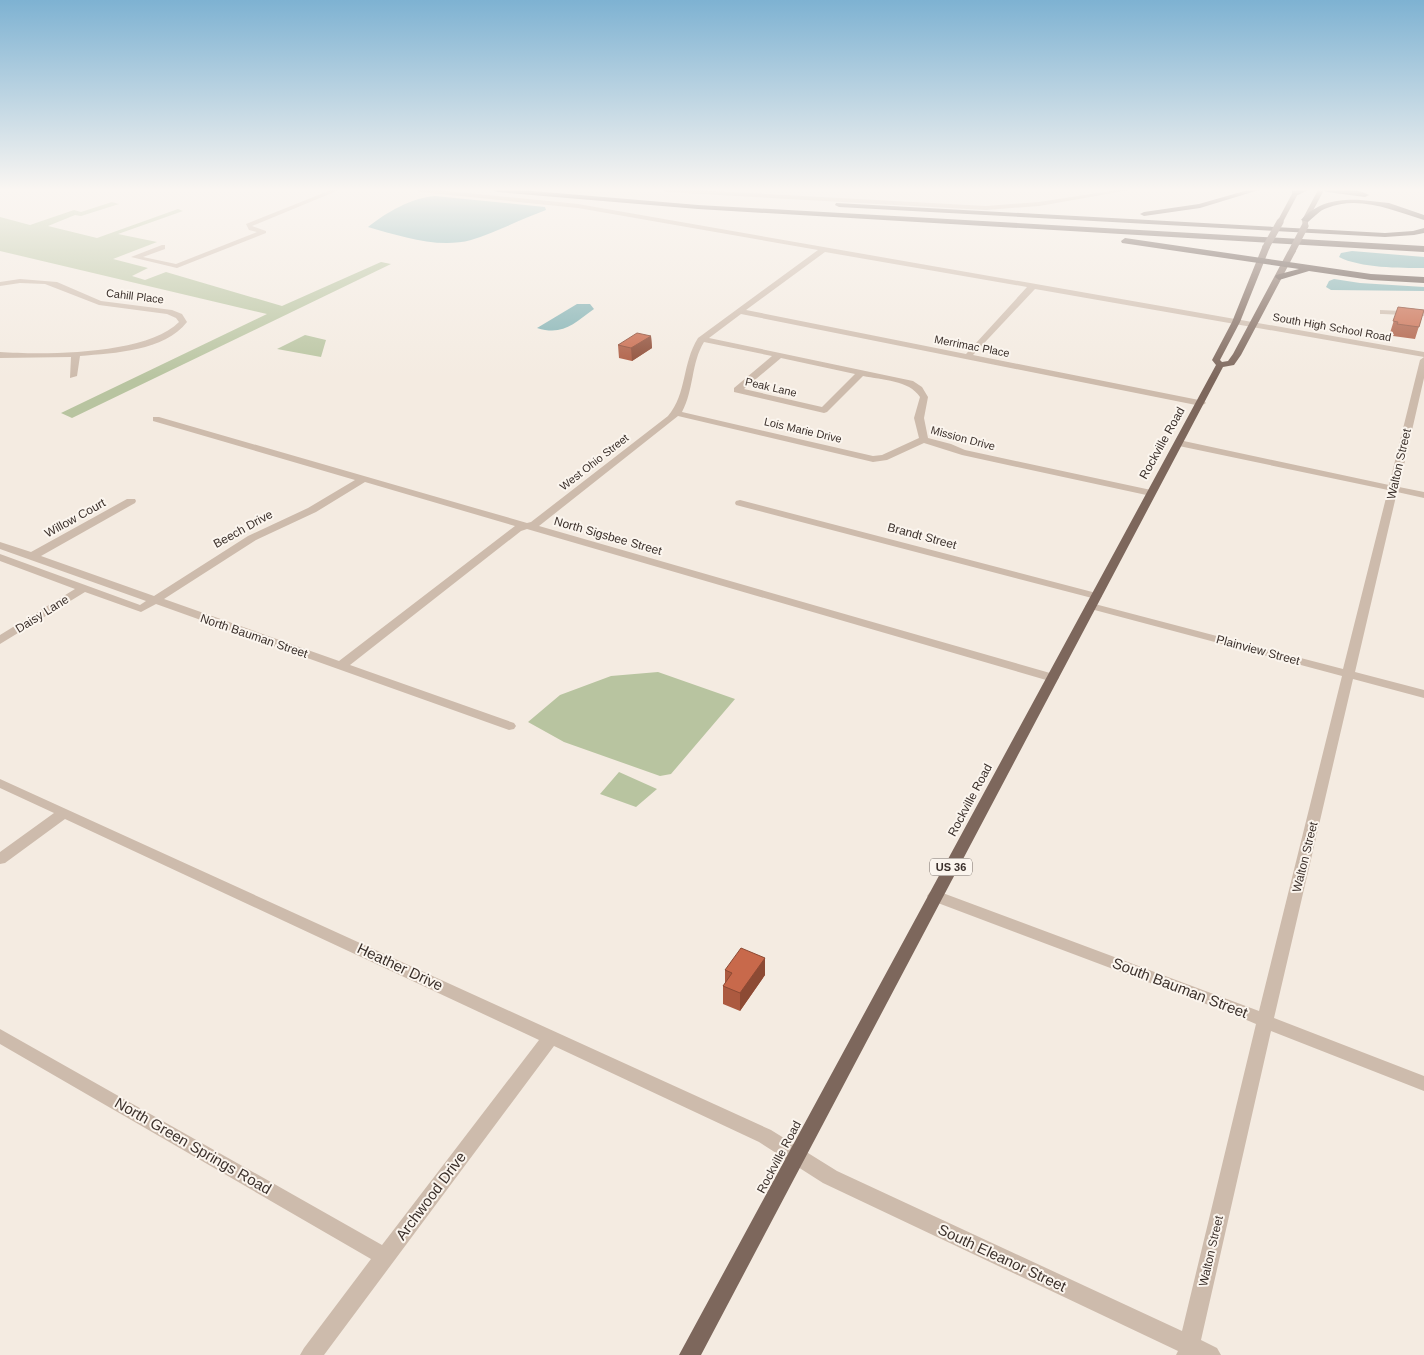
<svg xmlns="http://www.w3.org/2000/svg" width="1424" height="1355" viewBox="0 0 1424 1355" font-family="Arial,sans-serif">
  <rect width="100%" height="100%" fill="#f4ebe1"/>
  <path fill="#b8c4a0" d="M112 202 119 204 81 216 75 215 48 226 97 238 178 209 183 211 118 234 157 242 113 259 148 268 132 276 145 280 166 272 282 306 381 262 391 264 72 418 61 413 267 314 0 251V217L30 225 74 210 81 212Z
    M305 335 326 340 321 357 277 349Z
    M658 672 735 699 671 774 660 776 564 742 528 722 560 695 611 676Z
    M619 772 657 789 636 807 600 794Z"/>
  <path fill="#7fb0b2" d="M435 196 545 207 546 210C521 219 497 232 471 240 438 249 400 236 368 227 387 212 411 198 435 196Z
    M1352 251 1424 257V268C1400 268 1360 268 1339 257L1341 253Z
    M1334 279 1360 283 1424 287V291L1331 290 1326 287 1329 281Z
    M577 304H590L594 309C573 324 563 336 537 328Z"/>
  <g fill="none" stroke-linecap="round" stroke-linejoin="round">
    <path fill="#cdbbac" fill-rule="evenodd" d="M331 190H339L252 226 266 231V233L177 268 131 257 162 245H165V249L143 257 176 264 257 232 249 230 246 224Z
      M417 190H436L578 204 1424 352V378L1399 487 1424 492V498L1397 492 1355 672 1424 690V698L1353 679 1274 1018 1424 1076V1091L1271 1031 1201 1340 1217 1348 1221 1355H1176L1178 1351 823 1183 759 1142 554 1046 324 1355H300L304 1348 371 1259 0 1044V1029L382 1245 539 1040 65 819 5 863 0 864V852L54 813 0 788V779L771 1130 837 1171 1182 1331 1256 1024 1230 1013 930 900 927 896 930 892 935 891 940 892 1259 1011 1342 676 1087 608 1085 606 1091 603 1343 669 1388 490 1179 446 1174 443 1179 440 1389 485 1420 360 1424 357 1035 289 973 355 1204 401 1206 403 1201 406 741 314 709 338 913 381 922 387 928 397 924 418 928 438 951 444 965 450 1151 490 1156 493 1151 496 962 455 924 443 887 460 873 462 678 416 539 526 1057 675 1059 678 1053 682 527 529 521 531 350 665 514 723 516 726 514 729 509 730 156 604 141 612 85 592 0 644V635L75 589 0 561V554L140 605 146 601 0 549V542L31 552 127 499H135L136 501 135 503 41 556 154 596 248 536 308 508 355 480 153 421V417H159L527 523 531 522 668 416C687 394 682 363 698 338L818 250 578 208 420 192ZM825 252 1027 287 966 354 746 310ZM704 342 772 356 734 388V392L824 413 827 412 863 376C882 380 909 380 920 397L914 418 919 438 882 455 873 456 682 412C694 390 691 363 704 342ZM781 358 855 374 822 407 744 389ZM365 482 515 526 339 661 164 599 256 540 316 512Z
      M663 190H695L986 206 1039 202 1117 190H1130L1039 206 986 210 666 192Z
      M20 279 57 282 101 301 172 310 182 314 187 322C164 351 115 353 80 356L77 376 70 378 71 357 0 358V352C44 355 147 355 179 322L176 318 167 314 99 305 45 284 20 283 0 286V282Z
      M1380 310 1424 312V316L1383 314H1380Z
      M740 500 1100 594 1102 596 1100 598H1092L736 505 735 503 736 501Z"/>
    <path fill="#7d675c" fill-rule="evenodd" d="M1294 190H1300L1283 222 1278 223 1277 222Z
      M1318 190H1324L1308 220V226L1303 227 1302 220Z
      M1263 245 1270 247 1240 322 1220 360 1222 362 1228 361 1233 354 1288 251 1292 249 1296 251 1241 355 1234 365 1223 367 701 1355H679L1216 365 1212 360 1232 322Z"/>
    <path fill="#5c4a42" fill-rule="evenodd" d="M493 190H521L698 205 1424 246V252L698 209 497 192Z
      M1248 190H1259L1200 208 1144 216 1140 214 1144 212 1199 204Z
      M1297 190H1308L1298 195H1292V191Z
      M1323 190C1336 189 1358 188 1369 195L1365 197 1327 192Z
      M1361 200 1389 203 1424 215V220C1394 211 1359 195 1327 208 1320 210 1314 217 1308 222L1301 220C1318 202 1337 199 1361 200Z
      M836 203 1385 233 1413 231 1424 228V233L1414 235 1385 237 839 207 835 205Z
      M1125 238 1371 274 1424 277V283L1371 280 1309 271 1279 280 1275 277 1276 275 1299 269 1122 243 1121 241Z"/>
    <path stroke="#7d675c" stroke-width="7" d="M1266 247 1280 222
      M1292 251 1305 226"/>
  </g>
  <path fill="#ac5a40" d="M1398 307 1424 310 1415 339 1393 336 1394 334 1390 333Z
    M651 336 652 348 632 361 619 358 618 345Z
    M765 958V975L740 1011 723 1004V986L725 984V970Z"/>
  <path fill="#8c4a34" d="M651 336 652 348 632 361 631 348Z
    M765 958V975L740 1011V993Z"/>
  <path fill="#c8694b" stroke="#8c4a34" d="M1398 307 1424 310 1419 327 1397 324 1398 322 1393 321Z
    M637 333 651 336 631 348 618 345Z
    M741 948 765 958 740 993 723 986 732 973 725 970Z"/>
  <linearGradient id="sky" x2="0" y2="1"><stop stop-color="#7eb2d2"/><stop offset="0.5" stop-color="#faf6f2"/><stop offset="1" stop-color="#faf6f2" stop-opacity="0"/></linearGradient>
  <rect width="1424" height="379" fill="url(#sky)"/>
  <g text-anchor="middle" stroke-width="4" stroke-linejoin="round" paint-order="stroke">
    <g font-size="11" fill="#3b302b" stroke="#fbf5ee">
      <text transform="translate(135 296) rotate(7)" y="4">Cahill Place</text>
      <text transform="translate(1332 327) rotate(10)" y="4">South High School Road</text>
      <text transform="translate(972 346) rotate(11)" y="4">Merrimac Place</text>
      <text transform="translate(771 387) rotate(13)" y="4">Peak Lane</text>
      <text transform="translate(803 430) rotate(13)" y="4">Lois Marie Drive</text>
      <text transform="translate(963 438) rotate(15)" y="4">Mission Drive</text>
      <text transform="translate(594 462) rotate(-38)" y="4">West Ohio Street</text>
    </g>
    <rect fill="#fbf5ee" stroke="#756b66" stroke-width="1" x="930" y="858.5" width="42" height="17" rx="4"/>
    <g font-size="11" font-weight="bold" fill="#3b302b">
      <text x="951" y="871">US 36</text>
    </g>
    <g font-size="12" fill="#3b302b" stroke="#fbf5ee">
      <text transform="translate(1162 443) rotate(-61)" y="4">Rockville Road</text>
      <text transform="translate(1399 464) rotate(-77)" y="4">Walton Street</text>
      <text transform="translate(75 518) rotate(-29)" y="4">Willow Court</text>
      <text transform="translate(243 529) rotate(-29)" y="4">Beech Drive</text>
      <text transform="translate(608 536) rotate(16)" y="4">North Sigsbee Street</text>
      <text transform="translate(922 536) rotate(15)" y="4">Brandt Street</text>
      <text transform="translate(42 614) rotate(-32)" y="4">Daisy Lane</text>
      <text transform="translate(254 636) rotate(19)" y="4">North Bauman Street</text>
      <text transform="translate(1258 650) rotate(15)" y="4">Plainview Street</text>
      <text transform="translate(970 800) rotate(-62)" y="4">Rockville Road</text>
      <text transform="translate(1305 857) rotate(-76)" y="4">Walton Street</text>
      <text transform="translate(779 1157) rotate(-62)" y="4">Rockville Road</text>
      <text transform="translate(1211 1251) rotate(-77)" y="4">Walton Street</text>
    </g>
    <g font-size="15" fill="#3b302b" stroke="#fbf5ee">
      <text transform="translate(400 967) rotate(25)" y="5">Heather Drive</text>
      <text transform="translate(1180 988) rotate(21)" y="5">South Bauman Street</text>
      <text transform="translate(193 1146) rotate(30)" y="5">North Green Springs Road</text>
      <text transform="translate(431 1196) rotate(-53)" y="5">Archwood Drive</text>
      <text transform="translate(1002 1258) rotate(25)" y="5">South Eleanor Street</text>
    </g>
  </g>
</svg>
